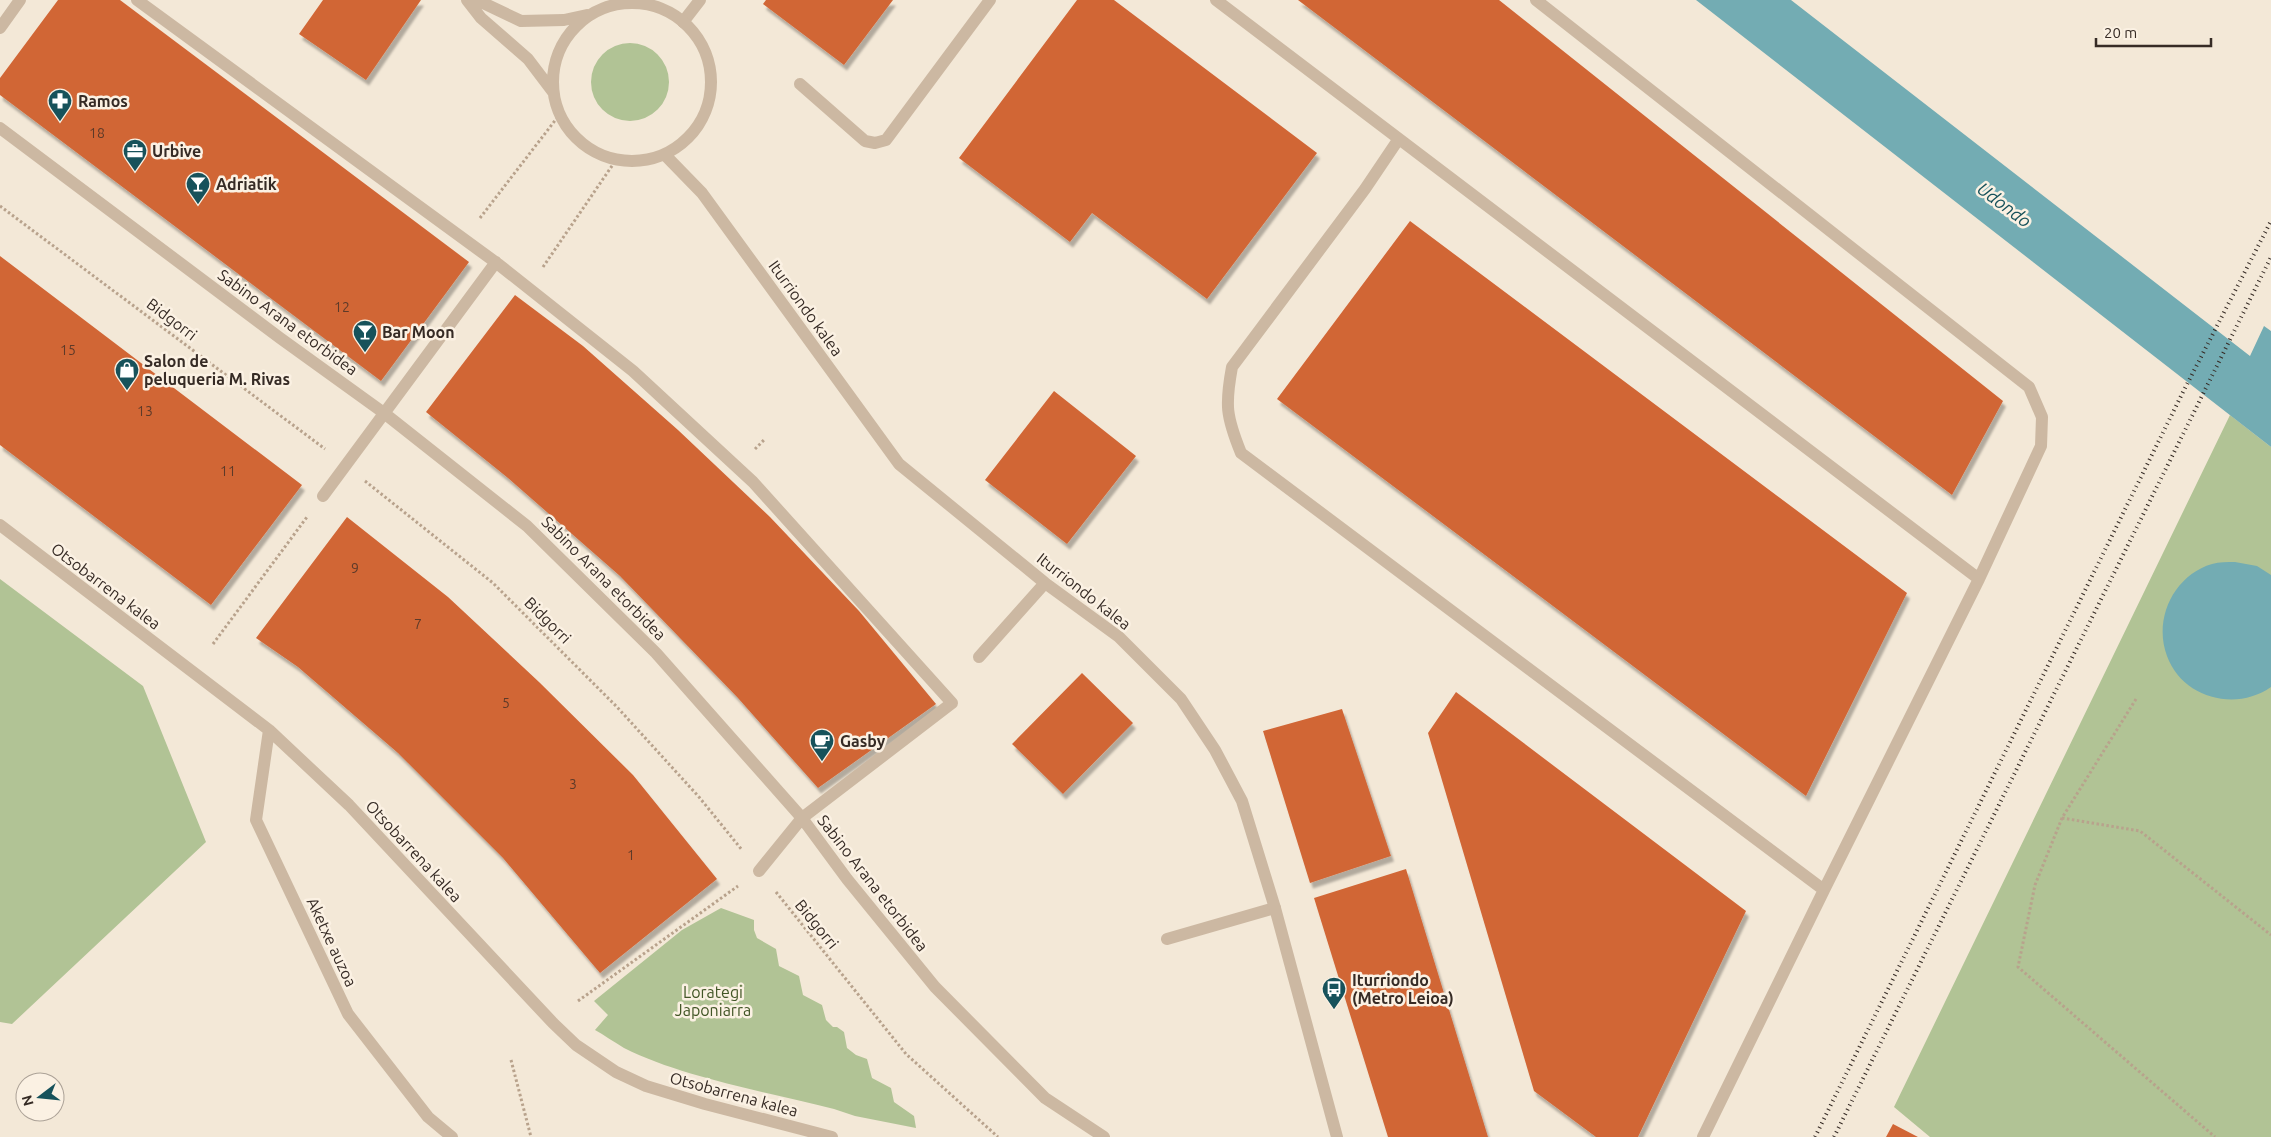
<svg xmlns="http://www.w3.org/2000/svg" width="2271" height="1137" viewBox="0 0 2271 1137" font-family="Ubuntu,sans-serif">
  <defs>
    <filter id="shadow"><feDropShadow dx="3" dy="5.5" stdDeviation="1" flood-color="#0004"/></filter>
  </defs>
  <rect width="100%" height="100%" fill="#f3e8d7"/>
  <path fill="#b1c395" d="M591 82a39 39 0 1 1 78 0a39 39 0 1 1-78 0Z
    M2230 415 2271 447V1137H1930L1894 1107Z
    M0 579 143 686 206 842 12 1024 0 1022Z
    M721 908 754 920V930L757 938 776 949 779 966 799 976 803 995 822 1005 826 1020 833 1027H837L844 1032 847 1048 856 1055 867 1059 872 1078 891 1088 894 1102 914 1116 916 1128 855 1116 834 1109C768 1092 684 1078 624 1048 614 1042 604 1035 595 1030L608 1015 594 1001 682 930Z"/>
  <path fill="#73acb3" d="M1696 0H1791L2250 356 2264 326 2271 331V447Z
    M2235 562 2257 566 2271 575V687C2236 712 2182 698 2167 656 2153 619 2174 575 2212 564 2219 562 2228 562 2235 562Z"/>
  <path fill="#d16636" filter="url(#shadow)" d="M58 0H120L469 262 381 381 0 95V78Z
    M323 0H421L366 80 299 34Z
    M766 0H893L844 65 763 4Z
    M1077 0H1114L1317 153 1207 299 1092 213 1070 242 959 158Z
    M1298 0H1499L2003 401 1952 495Z
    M1410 221 1907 593 1806 796 1277 399Z
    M0 256 302 485 211 605 0 445Z
    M515 295 583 346 678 430 770 517 859 611 936 704 818 788 738 698 620 576 508 478 426 412Z
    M1054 391 1136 456 1067 544 985 480Z
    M347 517 448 597 539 682 633 775 717 879 600 973 503 858 398 753 298 667 256 638Z
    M1082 673 1133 723 1063 794 1012 744Z
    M1456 692 1746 911 1638 1137H1596L1534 1091 1428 733Z
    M1342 709 1391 856 1310 883 1263 731Z
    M1406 869 1488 1137H1388L1314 898Z
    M1893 1124 1918 1137H1886Z"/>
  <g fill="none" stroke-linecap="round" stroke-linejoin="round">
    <path stroke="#b8a28c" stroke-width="3" stroke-dasharray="2.5 2.5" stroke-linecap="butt" d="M0 206 325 449
      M480 218 557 118
      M543 267 616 160
      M755 449 765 439
      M365 481 493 583 617 707 699 797 742 850
      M213 644 307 517
      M2136 699 2062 818 2035 885 2018 967 2215 1137
      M2062 818 2140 831 2271 935
      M776 892 906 1054 998 1137
      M578 1001 738 886
      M511 1060 531 1137"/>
    <path stroke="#ccb8a2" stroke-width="12" d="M1216 0 1979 579 2041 446 2042 417 2029 387 1536 0
      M683 22 700 0
      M800 84 865 141 875 143 886 140 990 0
      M1398 140 1365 189 1232 367C1225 405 1226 416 1241 453L1824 890 1979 579
      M1167 939 1275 908
      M1703 1137 1824 890"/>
    <path stroke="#ccb8a2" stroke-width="12" d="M137 0 498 264 633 371 753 482 952 703 802 818 759 871
      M467 0 481 18 528 59 553 92
      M477 0 521 21 564 20 587 15
      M553 82a79 79 0 1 1 158 0a79 79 0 1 1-158 0Z
      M0 28 20 0
      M0 128 280 338 384 413 527 526 656 653 802 818 847 879 935 987 1045 1098 1104 1137
      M665 155 702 193 899 464 1045 583 1119 637 1181 699 1215 750 1242 801 1275 908 1337 1137
      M323 496 496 262
      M0 525 269 730 349 805 553 1023 576 1045 616 1072 646 1086 705 1104 832 1137
      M979 657 1045 583
      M269 730 256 820 348 1014 428 1117 452 1137"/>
    <path stroke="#362b25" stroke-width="4" stroke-dasharray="1 4" stroke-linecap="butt" d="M1815 1137 2182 394 2271 221
      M1834 1137 2271 257"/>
  </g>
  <defs>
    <symbol id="pharmacy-pin" viewBox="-11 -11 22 30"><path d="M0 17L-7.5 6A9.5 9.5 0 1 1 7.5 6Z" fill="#17525b" stroke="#fbf1e3"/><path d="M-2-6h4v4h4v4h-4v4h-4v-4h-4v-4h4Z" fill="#fff"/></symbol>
    <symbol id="office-pin" viewBox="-11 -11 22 30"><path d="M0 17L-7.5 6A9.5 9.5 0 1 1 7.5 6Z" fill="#17525b" stroke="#fbf1e3"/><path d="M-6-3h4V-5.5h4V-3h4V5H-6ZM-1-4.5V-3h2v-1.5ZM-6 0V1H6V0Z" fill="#fff"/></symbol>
    <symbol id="bar-pin" viewBox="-11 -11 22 30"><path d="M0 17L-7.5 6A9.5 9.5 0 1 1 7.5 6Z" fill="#17525b" stroke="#fbf1e3"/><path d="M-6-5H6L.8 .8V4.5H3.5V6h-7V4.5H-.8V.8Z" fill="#fff"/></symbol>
    <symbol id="shop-pin" viewBox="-11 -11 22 30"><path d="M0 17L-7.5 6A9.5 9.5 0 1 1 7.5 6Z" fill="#17525b" stroke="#fbf1e3"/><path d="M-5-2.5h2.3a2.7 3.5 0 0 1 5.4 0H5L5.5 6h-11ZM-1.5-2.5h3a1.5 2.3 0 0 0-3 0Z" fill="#fff"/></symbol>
    <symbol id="cafe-pin" viewBox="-11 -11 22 30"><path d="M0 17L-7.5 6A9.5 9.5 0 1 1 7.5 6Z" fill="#17525b" stroke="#fbf1e3"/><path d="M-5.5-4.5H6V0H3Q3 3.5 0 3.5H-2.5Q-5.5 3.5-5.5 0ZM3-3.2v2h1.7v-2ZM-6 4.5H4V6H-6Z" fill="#fff"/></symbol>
    <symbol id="bus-pin" viewBox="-11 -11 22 30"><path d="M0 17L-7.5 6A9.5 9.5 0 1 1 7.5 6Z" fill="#17525b" stroke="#fbf1e3"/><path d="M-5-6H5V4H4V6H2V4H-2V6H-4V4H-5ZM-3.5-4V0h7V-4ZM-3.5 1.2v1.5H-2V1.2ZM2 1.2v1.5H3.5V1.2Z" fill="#fff"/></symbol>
  </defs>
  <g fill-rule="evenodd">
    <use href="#pharmacy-pin" x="46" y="87" width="28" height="38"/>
    <use href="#office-pin" x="121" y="137" width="28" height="38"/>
    <use href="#bar-pin" x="184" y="170" width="28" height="38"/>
    <use href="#bar-pin" x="351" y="318" width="28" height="38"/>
    <use href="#shop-pin" x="113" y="356" width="28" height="38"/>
    <use href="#cafe-pin" x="808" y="727" width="28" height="38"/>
    <use href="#bus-pin" x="1320" y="975" width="28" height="38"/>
  </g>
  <g text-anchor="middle" stroke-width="5" stroke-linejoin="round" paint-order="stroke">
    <g font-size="14" fill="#5d3a29">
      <text x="97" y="138">18</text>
      <text x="342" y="312">12</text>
      <text x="68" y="355">15</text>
      <text x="145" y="416">13</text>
      <text x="228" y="476">11</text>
      <text x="355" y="573">9</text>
      <text x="418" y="629">7</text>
      <text x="506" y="708">5</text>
      <text x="573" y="789">3</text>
      <text x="631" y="860">1</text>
    </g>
    <g font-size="16" font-weight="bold" fill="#362b25" stroke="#fbf1e3" text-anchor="start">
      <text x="78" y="107">Ramos</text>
      <text x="152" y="157">Urbive</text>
      <text x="216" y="190">Adriatik</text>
      <text x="382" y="338">Bar Moon</text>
      <text x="144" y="367">Salon de<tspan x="144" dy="18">peluqueria M. Rivas</tspan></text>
      <text x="840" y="747">Gasby</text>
      <text x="1352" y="986">Iturriondo<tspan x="1352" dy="18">(Metro Leioa)</tspan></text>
    </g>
    <g font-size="16" fill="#362b25" stroke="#fbf1e3">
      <text transform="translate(806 308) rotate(54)" y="6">Iturriondo kalea</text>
      <text transform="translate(172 319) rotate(37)" y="6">Bidgorri</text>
      <text transform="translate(288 322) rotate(36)" y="6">Sabino Arana etorbidea</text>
      <text transform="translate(604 578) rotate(45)" y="6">Sabino Arana etorbidea</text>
      <text transform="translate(106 586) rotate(37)" y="6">Otsobarrena kalea</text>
      <text transform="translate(1084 591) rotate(38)" y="6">Iturriondo kalea</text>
      <text transform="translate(548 620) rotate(45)" y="6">Bidgorri</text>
      <text transform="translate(414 851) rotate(47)" y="6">Otsobarrena kalea</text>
      <text transform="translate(873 883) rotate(52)" y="6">Sabino Arana etorbidea</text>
      <text transform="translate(817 924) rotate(51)" y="6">Bidgorri</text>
      <text transform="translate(332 942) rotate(65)" y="6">Aketxe auzoa</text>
      <text transform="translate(734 1094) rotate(15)" y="6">Otsobarrena kalea</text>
    </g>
    <g font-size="16" fill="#425626" stroke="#fbf1e3">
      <text x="713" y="998">Lorategi<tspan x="713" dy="18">Japoniarra</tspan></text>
    </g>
    <g font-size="18" font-style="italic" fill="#17525b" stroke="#fbf1e3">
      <text transform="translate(2004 205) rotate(37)" y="6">Udondo</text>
    </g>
  </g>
  <g transform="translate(40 1097) rotate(254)"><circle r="24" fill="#fbf1e3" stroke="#aca297"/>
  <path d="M0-4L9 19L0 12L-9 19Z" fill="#17525b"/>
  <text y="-8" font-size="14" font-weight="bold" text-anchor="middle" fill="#362b25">N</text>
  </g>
  <path d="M2096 38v8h115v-8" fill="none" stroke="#362b25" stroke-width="2.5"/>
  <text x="2104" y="38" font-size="15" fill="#362b25" stroke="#fbf1e3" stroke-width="4" paint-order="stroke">20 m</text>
</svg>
